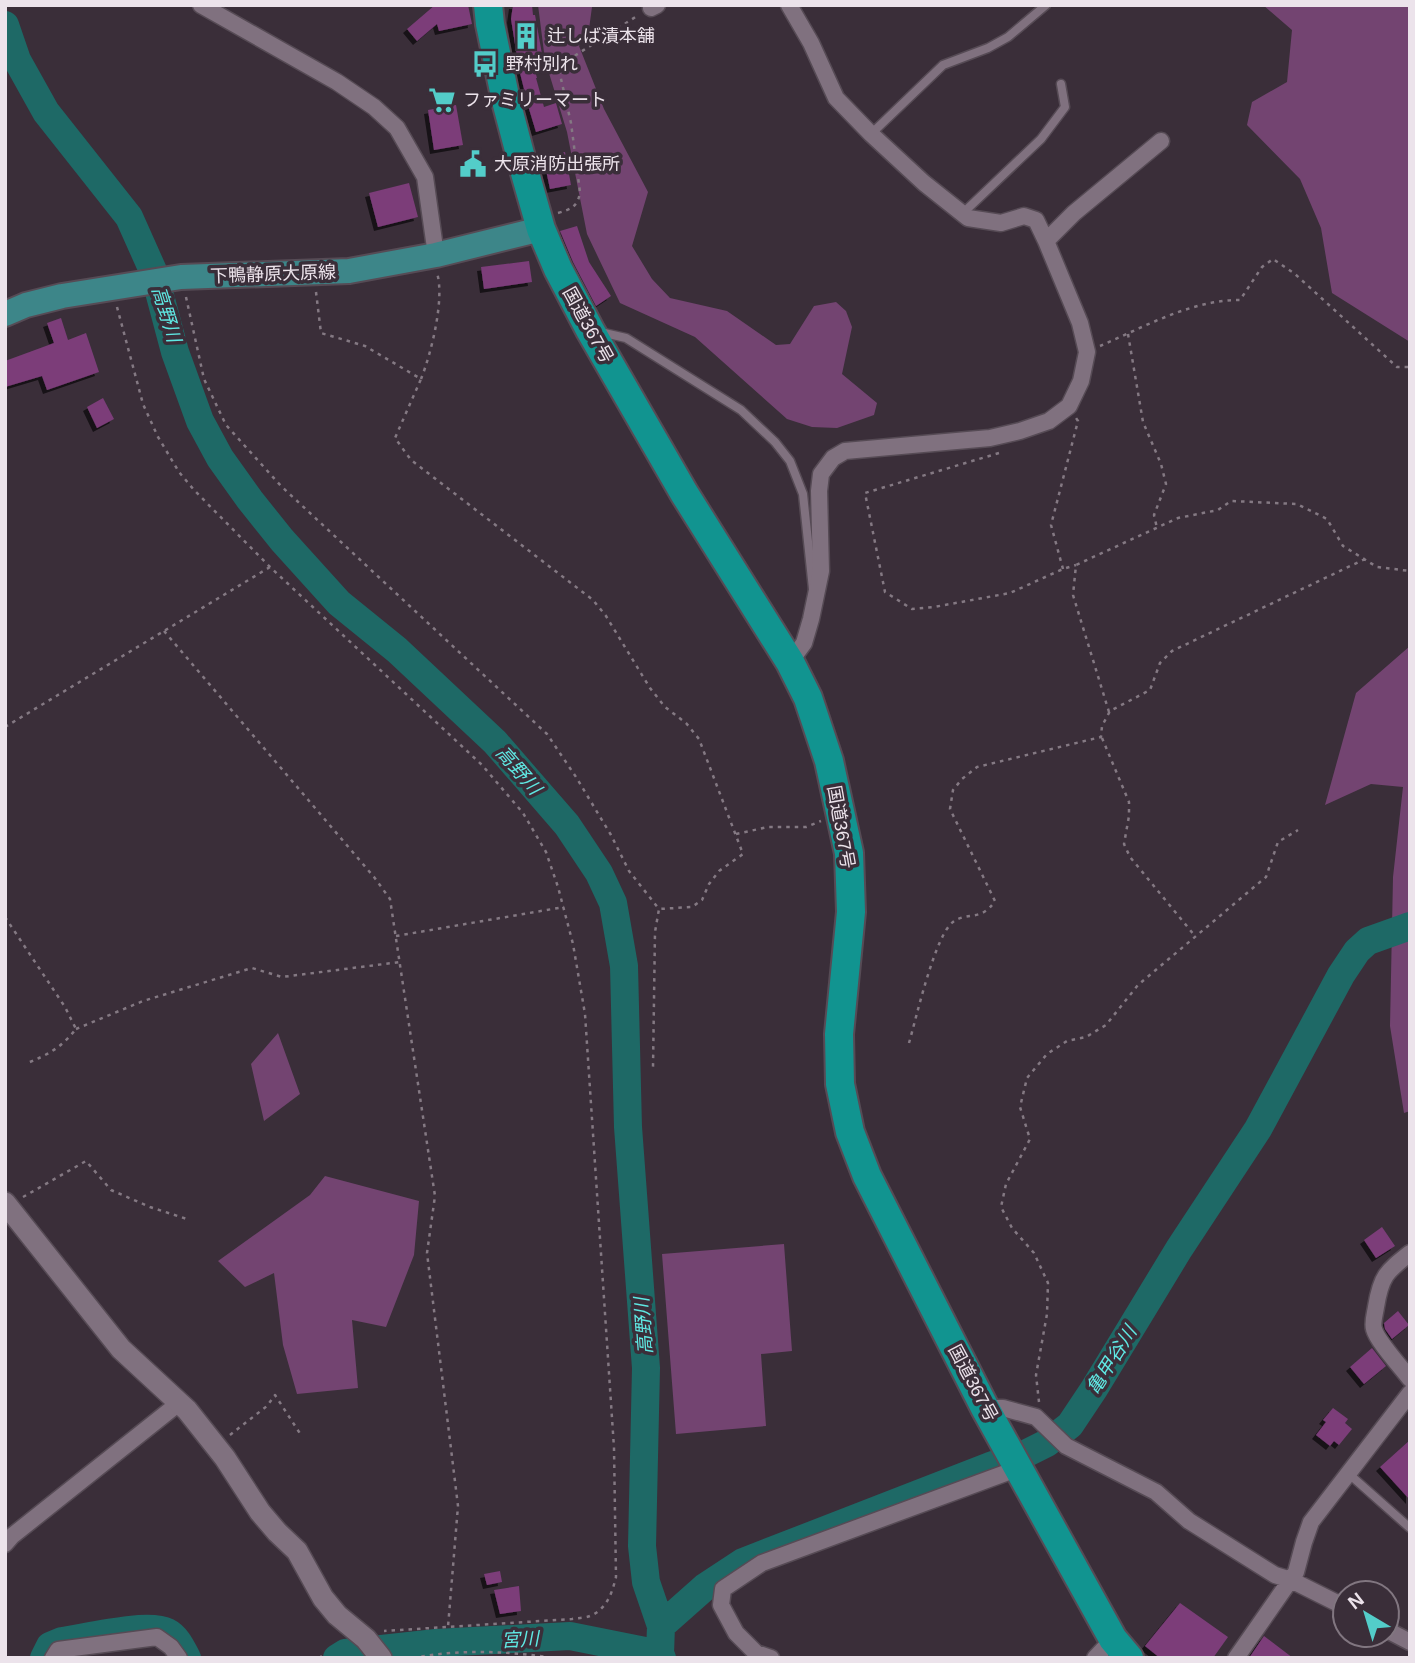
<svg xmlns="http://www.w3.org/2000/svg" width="1415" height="1663" viewBox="0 0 1415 1663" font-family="Helvetica,'Noto Sans JP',sans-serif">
  <defs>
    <filter id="shadow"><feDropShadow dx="-4" dy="4" stdDeviation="0" flood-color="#0009"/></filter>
  </defs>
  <rect width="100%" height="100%" fill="#3a2e39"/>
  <path fill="#734471" d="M538 5H590L592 7 589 29 579 46 604 109 648 192 632 246 652 279 670 298 727 311 776 345 790 344 814 306 836 302 846 311 852 327 842 374 877 403 874 415 837 428 812 427 787 419 695 337 620 303 587 234 567 132 545 60Z
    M1263 5H1410V342L1332 293 1321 228 1300 179 1247 125 1252 102 1287 82 1292 30Z
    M1410 646V1111L1404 1113 1390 1026 1393 877 1403 787 1371 784 1325 805 1356 693Z
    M278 1033 300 1094 264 1121 251 1064Z
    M325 1176 419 1201 414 1255 386 1327 352 1320 358 1388 297 1394 283 1345 274 1273 245 1287 218 1261 310 1195Z
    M784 1244 792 1351 761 1354 766 1426 676 1434 662 1254Z"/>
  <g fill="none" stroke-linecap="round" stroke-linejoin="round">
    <path stroke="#1e6966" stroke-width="28" d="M5 25 17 60 46 112 129 217 154 273 175 352 200 421 220 458 250 500 282 540 339 603 397 650 495 742 567 825 599 873 613 903 624 966 628 1127 646 1368 642 1546 646 1582 661 1626 660 1654 662 1658
      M661 1626 705 1587 743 1562 990 1466 1025 1454 1047 1443 1070 1425 1094 1389 1179 1249 1258 1129 1341 975 1357 951 1368 941 1410 926
      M44 1658 50 1646 62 1641C84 1638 148 1622 167 1632 177 1637 182 1649 187 1658
      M337 1658 345 1653 436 1643 570 1636 660 1654"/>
  </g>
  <path fill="#7b3d79" filter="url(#shadow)" d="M435 5H468L472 24 439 31 437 24 417 41 407 29Z
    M513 5H532L533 15H535L542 54 531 56 537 78H536L544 107 556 103 562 124 536 132 523 89H524L519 69 511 19Z
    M456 105 463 145 434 150 428 110Z
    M565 152 571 185 550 189 543 156Z
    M409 183 418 217 378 227 369 193Z
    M577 226 589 262 611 296 596 306 573 262 560 231Z
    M529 261 532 282 484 289 481 267Z
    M61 318 68 340 86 333 99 372 47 390 42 376 5 387V361L54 343 47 323Z
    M103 398 114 419 97 428 87 407Z
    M1382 1227 1395 1246 1376 1258 1364 1240Z
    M1398 1311 1409 1325 1392 1339 1385 1329 1384 1323Z
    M1372 1348 1386 1366 1364 1384 1350 1367Z
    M1333 1408 1348 1419 1345 1423 1352 1429 1339 1445 1334 1441 1330 1446 1316 1435 1326 1422 1323 1420Z
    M1410 1440V1500L1380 1467Z
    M500 1571 502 1582 487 1585 484 1574Z
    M519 1586 521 1611 500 1614 494 1590Z
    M1180 1603 1228 1637 1213 1658H1160L1145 1646Z
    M1264 1636 1293 1658H1249Z"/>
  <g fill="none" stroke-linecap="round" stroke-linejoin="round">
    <defs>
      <path id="lane" d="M871 134 943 65 988 48 1008 37 1046 5
        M962 214 1041 139 1065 107 1061 84
        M600 332 626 338 741 410 775 442 790 461 803 494 813 589
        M1349 1474 1410 1528"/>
      <path id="street" d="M201 5 337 82 374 107 397 128 425 177 436 255
        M789 5 811 43 836 98 871 134 924 183 968 218 1001 223 1024 216 1036 220 1046 241
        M651 8 657 5
        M790 662 804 643 811 619 821 571 819 491 821 474 833 458 845 451 990 438 1020 431 1049 421 1069 406 1081 381 1087 352 1080 323 1046 241 1074 213 1161 141
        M1410 1253C1386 1272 1381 1276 1376 1307 1375 1314 1372 1323 1374 1329 1377 1341 1401 1367 1410 1379
        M985 1408H1003L1036 1417 1066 1446 1156 1492 1189 1521 1275 1575 1291 1580 1345 1607
        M5 1544 12 1536 179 1403
        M1387 1630 1410 1642
        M53 1658 58 1650 157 1637 171 1647 179 1658
        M771 1658 756 1653 736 1633 721 1605 723 1589 762 1563 1019 1468
        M1095 1658 1113 1639
        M1236 1658 1296 1572 1304 1542 1311 1522 1410 1393"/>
      <path id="secondary" d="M5 1203 121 1349 187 1410 225 1458 260 1512 277 1532 297 1551 323 1598 337 1615 366 1639 381 1658"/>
      <path id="primary" d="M5 314 26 305 62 296 181 277 349 271 436 255 541 229"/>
      <path id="highway" d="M488 5 490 24 506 101 525 173 541 229 558 269 590 330 684 493 790 662 808 698 829 761 849 853 851 912 839 1034 840 1084 850 1132 867 1176 985 1408 1113 1639 1129 1658"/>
    </defs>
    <use href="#lane" stroke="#564b55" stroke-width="11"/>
    <use href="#street" stroke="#564b55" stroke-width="19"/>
    <use href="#secondary" stroke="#564b55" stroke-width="24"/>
    <use href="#primary" stroke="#564b55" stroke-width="28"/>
    <use href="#highway" stroke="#564b55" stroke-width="32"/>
    <path stroke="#847983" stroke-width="2.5" stroke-dasharray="3.5 5" stroke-linecap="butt" d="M558 213C572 209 578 206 580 192L571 123 559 70 565 62 637 16
      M316 292 321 333 365 346 421 379 395 438 411 460 593 600 606 616 650 688 665 707 686 723 699 739 743 854 719 871 709 884 702 900 692 907 659 909
      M186 297 204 379 226 425 281 486 547 734 576 777 611 835 629 871 659 909 655 932 653 1068
      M117 307 143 404 158 437 179 472 194 490 270 567 482 765 523 813 546 852 558 887 573 944 585 1014 614 1448 616 1577C612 1593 607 1609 590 1616 585 1618 578 1618 572 1619L384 1631
      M1128 334 1143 422 1161 464 1166 484 1154 515 1157 528
      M1100 346C1144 327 1191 300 1240 300L1262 267 1273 259 1295 274 1397 367H1410
      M421 379C431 354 445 299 437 273
      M999 453 865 493 885 592 912 609 934 607 1010 593 1063 569 1076 565
      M1063 569 1051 525 1078 421 1076 418
      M164 631 374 877 390 899 435 1196 427 1253 458 1506 448 1627
      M1109 712 1073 595 1076 565 1178 518 1218 510 1231 501 1297 504 1327 519 1343 546 1377 567 1410 571
      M5 727 270 567
      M1102 738 1129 802V816L1124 844 1130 857 1195 936
      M736 834 768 827H806L821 821
      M5 917 65 1007 76 1029C60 1049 47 1055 25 1064
      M396 936 564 907
      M76 1029 143 1001 252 968 282 977 400 962
      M909 1043C916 1019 935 935 953 922 968 911 981 922 995 901L950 809 953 790 962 779 977 767 1101 737 1102 726 1110 711 1150 690 1160 663 1172 651 1365 559
      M23 1197 86 1161 111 1190 150 1207 190 1220
      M1039 1402 1036 1375 1047 1314 1048 1283 1034 1253 1012 1228 1001 1207 1006 1184 1030 1139 1020 1107 1027 1078 1047 1054 1067 1041 1086 1037 1106 1025 1138 985 1266 877 1278 842 1298 830
      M230 1435 267 1406 275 1395 301 1435
      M319 1658 322 1656
      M413 1658C460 1649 507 1651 554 1658"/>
    <use href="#lane" stroke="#80717f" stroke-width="8"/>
    <use href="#street" stroke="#80717f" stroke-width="16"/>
    <use href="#secondary" stroke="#80717f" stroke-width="21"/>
    <use href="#primary" stroke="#3d8689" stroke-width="24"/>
    <use href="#highway" stroke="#119490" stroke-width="28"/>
  </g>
  <defs>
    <symbol id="building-bare" viewBox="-9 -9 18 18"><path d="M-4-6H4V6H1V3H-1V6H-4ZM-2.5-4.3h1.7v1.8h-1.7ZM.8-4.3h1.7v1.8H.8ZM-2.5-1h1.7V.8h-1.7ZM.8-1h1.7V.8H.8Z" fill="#53cdc9" stroke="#3a2e39" stroke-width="2.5" paint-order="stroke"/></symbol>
    <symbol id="bus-bare" viewBox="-9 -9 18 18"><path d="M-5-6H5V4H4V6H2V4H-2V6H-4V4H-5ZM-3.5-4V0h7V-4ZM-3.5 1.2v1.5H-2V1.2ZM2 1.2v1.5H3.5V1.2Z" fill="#53cdc9" stroke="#3a2e39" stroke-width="2.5" paint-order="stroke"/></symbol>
    <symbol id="supermarket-bare" viewBox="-9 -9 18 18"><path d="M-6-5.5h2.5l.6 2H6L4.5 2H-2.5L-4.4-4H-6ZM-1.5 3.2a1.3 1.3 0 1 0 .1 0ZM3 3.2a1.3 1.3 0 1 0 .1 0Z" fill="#53cdc9" stroke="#3a2e39" stroke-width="2.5" paint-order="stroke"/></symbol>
    <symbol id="civic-bare" viewBox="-9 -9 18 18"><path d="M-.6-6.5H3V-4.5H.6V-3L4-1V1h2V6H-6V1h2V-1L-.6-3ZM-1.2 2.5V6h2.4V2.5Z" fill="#53cdc9" stroke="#3a2e39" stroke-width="2.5" paint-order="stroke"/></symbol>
  </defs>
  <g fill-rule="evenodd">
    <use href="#building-bare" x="507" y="17" width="38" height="38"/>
    <use href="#bus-bare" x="466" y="45" width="38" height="38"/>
    <use href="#supermarket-bare" x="423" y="81" width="38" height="38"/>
    <use href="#civic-bare" x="454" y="145" width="38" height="38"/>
  </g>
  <g text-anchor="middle" stroke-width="7" stroke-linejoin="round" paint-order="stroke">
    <g font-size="18" fill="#ece3eb" stroke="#3a2e39" text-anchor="start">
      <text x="547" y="42">辻しば漬本舗</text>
      <text x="506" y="70">野村別れ</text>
      <text x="463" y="106">ファミリーマート</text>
      <text x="494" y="170">大原消防出張所</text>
    </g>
    <g font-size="18" fill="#ece3eb" stroke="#3a2e39">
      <text transform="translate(273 274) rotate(-2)" y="6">下鴨静原大原線</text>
      <text transform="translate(588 325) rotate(61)" y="6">国道367号</text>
      <text transform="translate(841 827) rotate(80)" y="6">国道367号</text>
      <text transform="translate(973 1383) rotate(62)" y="6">国道367号</text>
    </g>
    <g font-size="19" font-style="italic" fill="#5fe8e3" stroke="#3a2e39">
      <text transform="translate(167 314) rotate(73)" y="7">高野川</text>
      <text transform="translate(519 770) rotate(49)" y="7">高野川</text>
      <text transform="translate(643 1326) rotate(-94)" y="7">高野川</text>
      <text transform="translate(1111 1360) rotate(-58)" y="7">亀甲谷川</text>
      <text transform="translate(520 1639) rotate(-3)" y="7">宮川</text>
    </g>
  </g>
  <rect width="1415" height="1663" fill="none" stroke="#ece3eb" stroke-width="14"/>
  <g transform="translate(1366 1614) rotate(322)"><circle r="33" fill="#3a2e39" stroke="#817680" stroke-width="2"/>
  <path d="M0-5L12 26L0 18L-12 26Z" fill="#53cdc9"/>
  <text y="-10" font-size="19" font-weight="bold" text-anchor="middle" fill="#ece3eb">N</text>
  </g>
</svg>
